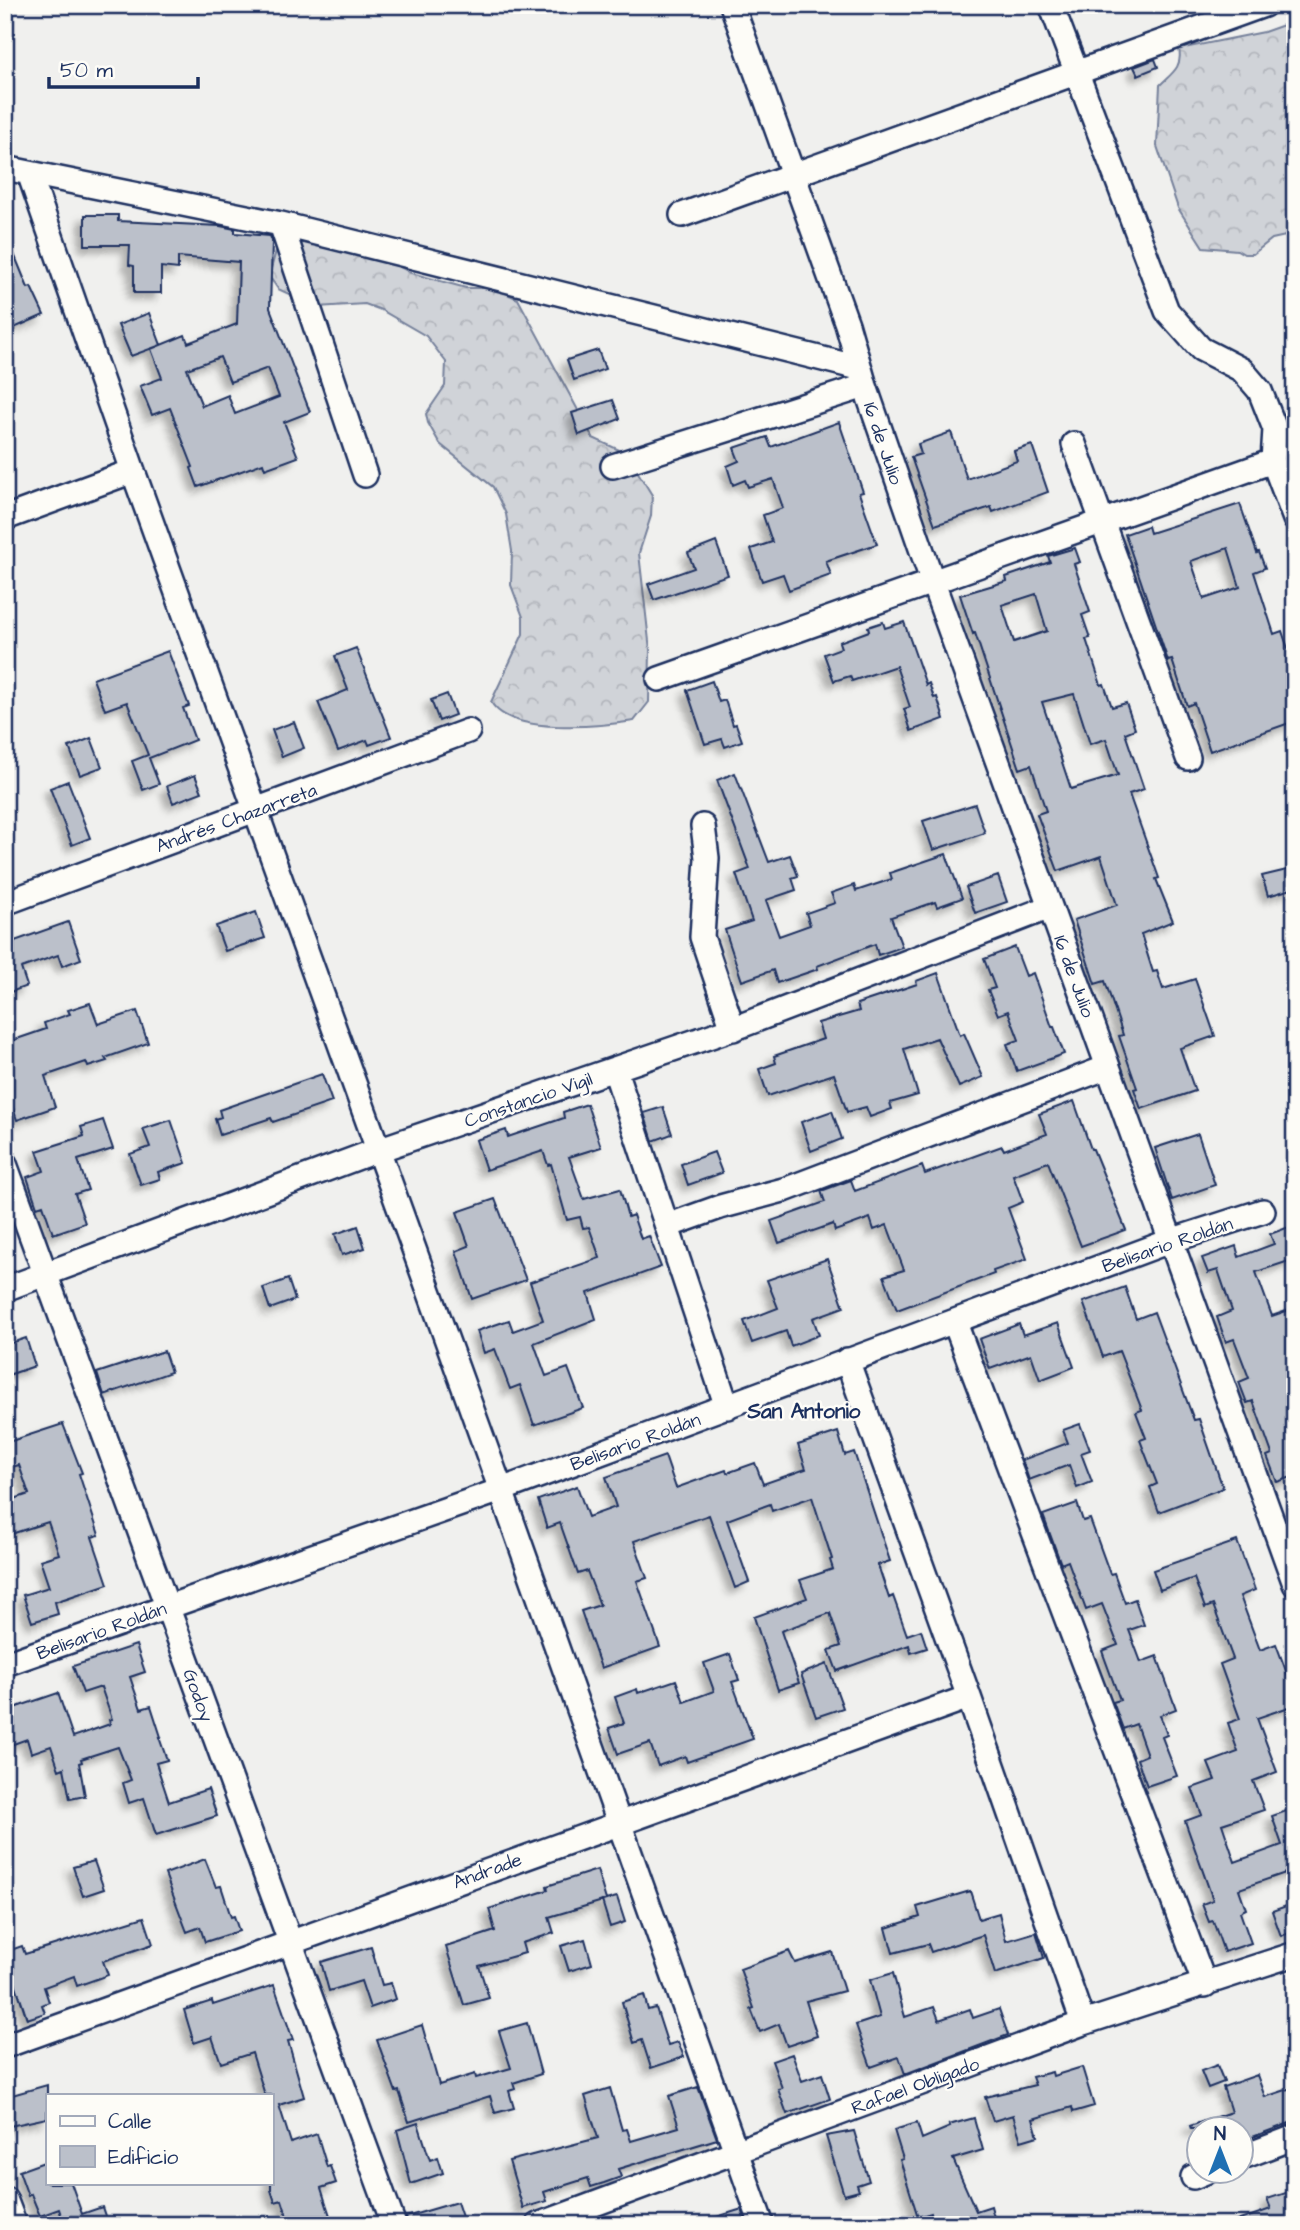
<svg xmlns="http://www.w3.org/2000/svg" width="1300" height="2230" viewBox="0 0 1300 2230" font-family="'Architects Daughter',sans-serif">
  <defs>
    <pattern id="forest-crowns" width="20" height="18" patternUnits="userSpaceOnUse" patternTransform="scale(1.75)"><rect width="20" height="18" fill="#d0d3d8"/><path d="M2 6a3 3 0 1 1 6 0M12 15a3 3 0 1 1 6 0" fill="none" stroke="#b2b5bc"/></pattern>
    <filter id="shadow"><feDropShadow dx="-6" dy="6" stdDeviation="3.5" flood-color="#0004"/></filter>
  </defs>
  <rect width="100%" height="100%" fill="#f0f0ee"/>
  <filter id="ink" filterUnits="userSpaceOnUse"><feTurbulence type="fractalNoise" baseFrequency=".0143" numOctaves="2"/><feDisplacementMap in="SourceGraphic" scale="14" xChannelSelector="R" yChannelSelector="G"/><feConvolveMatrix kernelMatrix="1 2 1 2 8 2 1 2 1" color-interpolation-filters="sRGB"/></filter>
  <g filter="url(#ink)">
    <path fill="url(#forest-crowns)" stroke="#76819b" stroke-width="2" d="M1295 21V234L1272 239 1253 254H1244L1237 250 1203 247 1178 208 1157 146 1160 85C1172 73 1183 67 1179 49L1264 32Z
      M281 233 393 263 411 273 466 288H495L518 299 593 438 626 453 652 495 651 516 639 553 650 650 649 702 634 721C602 726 510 736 491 702L523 634V617L511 585 512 551 506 514 493 487 440 444 428 423 426 414 445 386 446 362 426 336 381 310 365 304 317 307 278 289 269 276Z"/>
    <path fill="#bbc0ca" stroke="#1b2f5e" stroke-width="2" fill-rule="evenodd" filter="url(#shadow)" d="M1155 59 1158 67 1138 75 1134 67Z
      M85 215H118V221L220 226 235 229V233L270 236 272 241 270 308 310 412 284 422 298 457 265 469 263 463 198 487 191 468 193 467 170 408 152 415 140 386 162 378 151 349 185 335 188 343 237 324 239 262 178 257V269L161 267V293H134V266L129 265 130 245H85ZM220 357 230 382 268 368 279 397 235 414 228 395 202 406 187 369Z
      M5 232 28 288 31 287 44 315 5 332Z
      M149 313 161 345 131 356 118 325Z
      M598 350 605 369 574 380 567 360Z
      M613 400 620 419 579 435 572 413Z
      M839 422 863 492 859 493 877 544 826 561 831 575 789 590 783 574 762 581 751 549 772 542 763 515 783 508 773 479 748 487 745 480 733 485 727 466 739 461 734 448 767 437 771 447Z
      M951 432 967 479 1017 461 1014 451 1032 445 1048 492 993 512 991 507 935 525 911 457 921 454 918 444Z
      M1240 504 1257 553 1259 552 1265 568 1254 572 1274 634 1282 631 1295 669V681L1288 683 1295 702V721L1210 751 1194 703 1187 706 1172 660 1168 661 1125 534 1148 526 1150 533ZM1228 548 1240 587 1204 599 1191 561Z
      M716 542 728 575 654 600 648 584 694 568 688 553Z
      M1075 548 1080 562 1074 564 1090 612 1082 615 1090 638 1086 639 1101 685 1104 684 1112 707 1126 703 1135 729 1125 733 1144 789 1129 794 1159 878 1156 879 1173 921 1141 934 1153 972 1157 971 1163 989 1195 979 1215 1036 1180 1048 1195 1091 1141 1109 1134 1089 1137 1088 1119 1036 1123 1035 1105 981 1095 984 1074 920 1117 905 1101 856 1058 871 1037 814 1046 811 1031 765 1020 769 975 633 973 634 960 595 1007 581 1006 577 1050 562 1048 556ZM1036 594 1047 631 1014 642 1002 605ZM1074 694 1090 744 1106 739 1118 775 1071 789 1042 702Z
      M883 622 885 628 904 622 926 685 929 683 934 698 937 697 944 719 911 731 904 709 910 707 896 666 852 681 850 676 834 681 824 654 841 648 839 642 869 631 868 627Z
      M356 648 391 737 369 745 367 740 338 751 318 702 348 690 335 656Z
      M168 651 189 706 183 708 195 740 149 758 159 784 143 790 132 761 148 755 127 702 105 710 93 679Z
      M712 681 719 702 725 700 733 725 736 724 742 741 725 747 722 739 705 744 687 690Z
      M447 694 455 715 439 721 431 700Z
      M294 722 304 748 282 757 272 730Z
      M91 738 102 767 80 775 69 747Z
      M735 773 769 862 790 855 798 876 792 878 796 890 766 900 779 936 810 925 806 913 835 903 831 893 854 885 856 891 892 879 890 873 946 854 962 898 937 907 935 902 891 917 902 947 878 955 875 944 817 966 818 969 777 983 773 970 742 981 725 930 752 921 736 874 750 869 717 780Z
      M195 775 202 792 173 803 167 786Z
      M68 781 90 838 72 845 50 788Z
      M975 804 985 833 933 850 923 821Z
      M1291 869 1295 888 1268 896 1262 876Z
      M998 876 1007 902 975 913 966 887Z
      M256 912 265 938 225 951 216 926Z
      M68 922 81 959 62 966 58 955 21 968 27 986 5 994V930H8L12 942Z
      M1015 947 1026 976 1033 973 1052 1027H1054L1064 1054 1017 1071 1007 1044 1019 1040 1008 1011 998 1015 988 990 995 988 984 959Z
      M938 973 960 1035 964 1033 983 1077 959 1087 937 1038 904 1049 918 1095 890 1103 892 1109 870 1117 866 1107 847 1112 834 1074 768 1096 759 1069 776 1063 774 1056 823 1039 818 1023 859 1011 857 1004 917 984 916 981Z
      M90 1003 98 1024 137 1011 148 1043 105 1058 107 1061 88 1067 86 1062 45 1076 55 1107 17 1120 9 1096 5 1097V1043L46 1029 44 1023 70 1014 68 1010Z
      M322 1074 332 1102 273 1122 271 1118 220 1135 215 1119 221 1117 219 1110Z
      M1074 1101 1091 1149H1093L1126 1230 1081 1246 1048 1162 1013 1175 1023 1202 1008 1208 1027 1259 993 1271 994 1274 897 1310 884 1276 904 1270 887 1225 874 1230 870 1218 835 1231 833 1224 779 1243 771 1221 825 1202 821 1191 851 1180 855 1191 922 1166 925 1174 1002 1146 1004 1150 1047 1134 1039 1114Z
      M587 1104 601 1147 569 1157 584 1199 620 1189 628 1217 633 1215 641 1239 649 1236 661 1267 588 1293 596 1319 534 1343 546 1376 568 1368 583 1408 534 1425 520 1385 510 1389 495 1349 484 1353 477 1331 509 1320 513 1331 543 1320 530 1282 600 1258 589 1227 583 1228 580 1217 567 1220 551 1164 548 1165 543 1151 486 1170 476 1140 506 1130 508 1137 564 1118 563 1112Z
      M663 1107 672 1134 653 1141 644 1113Z
      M832 1111 842 1139 811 1151 801 1122Z
      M103 1120 113 1149 78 1160 88 1190 75 1194 85 1223 53 1234 43 1205 37 1207 27 1177 44 1171 37 1151 84 1136 81 1127Z
      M171 1120 186 1163 158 1172 160 1179 141 1185 130 1154 150 1147 143 1129Z
      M1198 1134 1215 1185 1172 1200 1155 1148Z
      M714 1152 722 1173 688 1185 681 1164Z
      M495 1199 526 1280 472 1299 456 1251 469 1246 457 1212Z
      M358 1226 365 1248 342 1255 335 1234Z
      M1289 1227 1291 1232 1295 1231V1259L1256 1272 1272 1316 1295 1308V1476L1277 1482 1267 1456 1272 1454 1253 1401 1247 1403 1239 1382 1249 1378 1234 1339 1226 1342 1217 1317 1232 1311 1218 1270 1208 1273 1202 1258 1236 1246 1239 1257 1274 1244 1270 1234Z
      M827 1259 844 1307 813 1318 819 1335 791 1346 786 1331 752 1343 744 1321 778 1308 767 1280Z
      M288 1279 295 1300 270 1309 263 1288Z
      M1125 1287 1136 1319 1154 1312 1194 1420 1199 1419 1223 1488 1159 1512 1150 1487 1157 1484 1140 1440 1146 1438 1136 1412 1142 1410 1119 1351 1103 1357 1083 1302Z
      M1058 1323 1074 1367 1040 1380 1031 1354 990 1369 979 1339 1019 1324 1023 1335Z
      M26 1338 35 1366 5 1376V1345Z
      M164 1351 171 1372 104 1395 97 1373Z
      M63 1424 82 1473 79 1474 99 1535 92 1537 108 1584 55 1602 58 1614 32 1622 23 1595 49 1587 40 1560 59 1554 48 1522 5 1536V1502L29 1494 19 1465 5 1469V1443Z
      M1080 1424 1090 1450 1081 1453 1092 1482 1077 1488 1069 1465 1029 1480 1022 1460 1068 1443 1063 1430Z
      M838 1432 845 1455 854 1452 890 1561 878 1565 889 1598 893 1596 907 1635 921 1630 927 1648 911 1653 909 1645 837 1671 829 1650 841 1646 830 1613 781 1631 799 1683 778 1690 754 1617 807 1598 800 1580 833 1569 830 1560 832 1559 812 1497 772 1511 770 1504 727 1520 749 1582 735 1588 709 1515 634 1541 647 1578 637 1581 660 1647 601 1668 581 1611 600 1605 587 1571 578 1574 560 1523 547 1528 538 1500 577 1486 588 1517 616 1507 606 1477 665 1456 676 1488 726 1470 727 1473 755 1463 763 1484 806 1469 798 1445Z
      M1077 1503 1083 1521 1090 1519 1110 1574 1114 1573 1125 1603 1135 1599 1144 1625 1129 1630 1141 1662 1157 1656 1176 1709 1160 1715 1167 1735 1162 1737 1177 1776 1147 1786 1137 1759 1147 1755 1136 1724 1123 1729 1113 1702 1120 1700 1102 1651 1118 1645 1102 1604 1086 1610 1068 1561 1061 1564 1043 1515Z
      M1237 1541 1255 1590 1240 1596 1260 1650 1276 1644 1295 1695V1705L1257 1718 1277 1772 1253 1781 1264 1810 1222 1824 1235 1862 1282 1845 1272 1816 1295 1808V1873L1291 1871 1239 1889 1246 1909 1240 1912 1251 1943 1224 1952 1213 1921 1209 1922 1202 1904 1213 1900 1185 1821 1202 1815 1192 1788 1215 1780 1208 1763 1238 1752 1228 1723 1240 1719 1220 1664 1233 1659 1213 1605 1205 1608 1194 1578 1160 1590 1153 1570Z
      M136 1645 145 1672 130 1677 141 1709 151 1706 161 1737H159L167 1760 156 1763 169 1802 208 1789 217 1816 156 1835 144 1798 129 1803 123 1783 131 1780 118 1747 81 1759 82 1762 79 1763 85 1796 70 1799 64 1768 59 1770 51 1746 31 1753 27 1739 5 1747V1711L58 1693 73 1737 110 1724 109 1720 112 1719 101 1687 83 1693 73 1666Z
      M730 1654 739 1680 732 1682 753 1739 687 1762 685 1756 658 1766 650 1743 618 1754 609 1728 624 1723 615 1697 637 1689 638 1693 676 1680 684 1702 714 1691 704 1663Z
      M827 1664 843 1708 816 1717 801 1674Z
      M205 1859 216 1887 221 1886 231 1917 234 1916 239 1931 205 1942 200 1927 187 1932 165 1874Z
      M94 1861 104 1889 83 1896 73 1867Z
      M597 1870 606 1900 549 1917 554 1933 522 1943 525 1953 479 1966 489 1998 464 2005 446 1947 495 1931 489 1909 548 1890 547 1886Z
      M970 1891 979 1919 999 1913 1006 1941 1036 1932 1044 1958 995 1974 983 1935 931 1952 928 1944 893 1953 886 1928 920 1917 917 1907Z
      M617 1897 625 1922 610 1927 602 1901Z
      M1295 1903V1931L1281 1936 1272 1911Z
      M144 1917 153 1944 103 1961 108 1975 77 1986 74 1976 44 1987 49 2002 42 2005 45 2013 27 2019 5 1952 22 1946 25 1954Z
      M585 1939 592 1964 569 1971 561 1946Z
      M371 1947 382 1985 391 1983 396 1999 370 2008 361 1981 329 1991 321 1962Z
      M789 1951 795 1963 832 1952 844 1991 806 2001 817 2036 787 2046 779 2024 760 2032 751 2009 754 2008 740 1969Z
      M893 1973 905 2017 934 2007 939 2020 970 2009 973 2018 999 2009 1008 2035 905 2074 899 2057 871 2067 856 2025 880 2017 870 1980Z
      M274 1985 293 2040 288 2041 304 2097 279 2105 291 2143 317 2134 327 2167 330 2166 336 2183 321 2188 333 2225H290L282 2200 275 2202 271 2190V2095H265L252 2053 221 2063 212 2037 194 2043 184 2010 212 2001 213 2005Z
      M644 1995 648 2010 656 2008 668 2045 678 2042 684 2057 651 2068 642 2040 634 2043 622 2002Z
      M527 2023 541 2074 513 2083 515 2089 509 2091 514 2108 495 2113 490 2096 409 2122 399 2091 396 2092 377 2040 422 2025 439 2085 475 2074 476 2078 511 2068 499 2031Z
      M792 2054 802 2081 822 2074 830 2099 787 2114 778 2089 782 2088 772 2061Z
      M1217 2065 1224 2082 1208 2088 1201 2071Z
      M1082 2067 1094 2106 1073 2112 1072 2107 1033 2119 1038 2136 1021 2141 1013 2115 993 2121 985 2097 1035 2085 1032 2077 1052 2072 1053 2076Z
      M1257 2075 1265 2097 1295 2087V2121L1242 2141 1241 2129H1191L1190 2126 1231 2112 1223 2087Z
      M47 2085V2118L5 2127V2097Z
      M698 2087 717 2139 618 2169 621 2177 604 2183 591 2187 588 2178 544 2192 547 2201 523 2208 509 2161 598 2138 585 2096 610 2088 622 2130 627 2129 631 2141 679 2127 669 2096Z
      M974 2118 983 2150 953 2159 976 2211 991 2206 996 2225H934L931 2213 918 2217 900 2160 903 2159 894 2130 917 2123 922 2139 950 2127 949 2125Z
      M418 2123 430 2160 438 2157 443 2173 411 2184 397 2130Z
      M854 2131 869 2181 857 2185 859 2191 844 2195 826 2136Z
      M47 2161V2183H71L82 2214 102 2207 108 2225H59V2223L63 2221 59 2209 40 2216 31 2194 28 2196 19 2171Z
      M1295 2190V2219L1277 2225H1234V2222L1271 2209 1267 2199Z
      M457 2202 463 2220 448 2225H408L406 2217Z
      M742 2209 747 2225H705L704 2221Z"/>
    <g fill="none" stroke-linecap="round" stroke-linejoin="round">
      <defs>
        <path id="minor" d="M732 5 847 324 865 386 932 580 1295 1584
          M1051 5 1167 311 1201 349 1242 370 1260 391 1275 429 1273 461 1295 519
          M5 168 281 224 859 368
          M29 173 133 471 501 1490 762 2225
          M682 215 1264 5
          M281 224 365 475
          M1074 444 1188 758
          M613 466 865 386
          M5 518 133 471
          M659 679 1273 461
          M703 826 707 858 702 937 733 1029
          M5 903 468 731
          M615 1070 727 1407
          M5 1164 394 2225
          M667 1226 720 1207 787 1189 1108 1067
          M5 1289 378 1150 743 1025 1050 907
          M955 1323 1205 1985
          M847 1360 969 1697 1083 2023
          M5 1664 501 1490 1170 1241 1263 1211
          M5 2046 969 1697
          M1240 2158 1295 2137
          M1193 2177 1210 2170
          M5 2199 15 2225
          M538 2225 1083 2023 1295 1954"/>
      </defs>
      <use href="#minor" stroke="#1b2f5e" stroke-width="28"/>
      <use href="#minor" stroke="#fdfcf7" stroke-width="23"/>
    </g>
  </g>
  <g text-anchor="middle" stroke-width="5" stroke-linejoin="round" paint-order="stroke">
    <g font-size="19" fill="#1b2f5e" stroke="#fdfcf7">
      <text transform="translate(884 443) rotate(71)" y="7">16 de Julio</text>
      <text transform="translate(236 817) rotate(-20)" y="7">Andrés Chazarreta</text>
      <text transform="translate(1075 976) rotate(70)" y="7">16 de Julio</text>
      <text transform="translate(528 1099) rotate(-19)" y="7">Constancio Vigil</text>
      <text transform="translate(1167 1244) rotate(-19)" y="7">Belisario Roldán</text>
      <text transform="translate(635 1441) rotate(-20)" y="7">Belisario Roldán</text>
      <text transform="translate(101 1630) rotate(-20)" y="7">Belisario Roldán</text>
      <text transform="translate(199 1695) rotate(70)" y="7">Godoy</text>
      <text transform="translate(487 1870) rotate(-20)" y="7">Andrade</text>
      <text transform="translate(915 2085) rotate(-20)" y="7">Rafael Obligado</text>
    </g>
    <g font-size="21" font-weight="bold" fill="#1b2f5e" stroke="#fdfcf7">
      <text x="804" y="1418">San Antonio</text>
    </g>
  </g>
  <rect width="1300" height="2230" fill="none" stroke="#fdfcf7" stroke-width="28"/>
  <rect x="14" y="14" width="1272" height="2202" fill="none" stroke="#1b2f5e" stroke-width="2.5" filter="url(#ink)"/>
  <rect x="46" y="2094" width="228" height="91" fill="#fdfcf7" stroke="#a3aaba" stroke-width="2"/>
  <rect x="60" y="2116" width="35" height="10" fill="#fdfcf7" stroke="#a3aaba" stroke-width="2"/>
  <text x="108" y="2128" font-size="21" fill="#1b2f5e">Calle</text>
  <rect x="60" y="2146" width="35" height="21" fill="#bbc0ca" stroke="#a3aaba" stroke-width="2"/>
  <text x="108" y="2164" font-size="21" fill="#1b2f5e">Edificio</text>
  <g transform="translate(1220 2150)"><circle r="33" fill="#fdfcf7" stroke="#a3aaba" stroke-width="2"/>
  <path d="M0-5L12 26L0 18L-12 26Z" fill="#1f6fb2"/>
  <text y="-10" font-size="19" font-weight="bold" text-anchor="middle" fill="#1b2f5e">N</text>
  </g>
  <path d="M49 77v10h149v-10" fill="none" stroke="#1b2f5e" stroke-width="3.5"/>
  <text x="60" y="77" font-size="21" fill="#1b2f5e" stroke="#fdfcf7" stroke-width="5" paint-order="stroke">50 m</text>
</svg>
